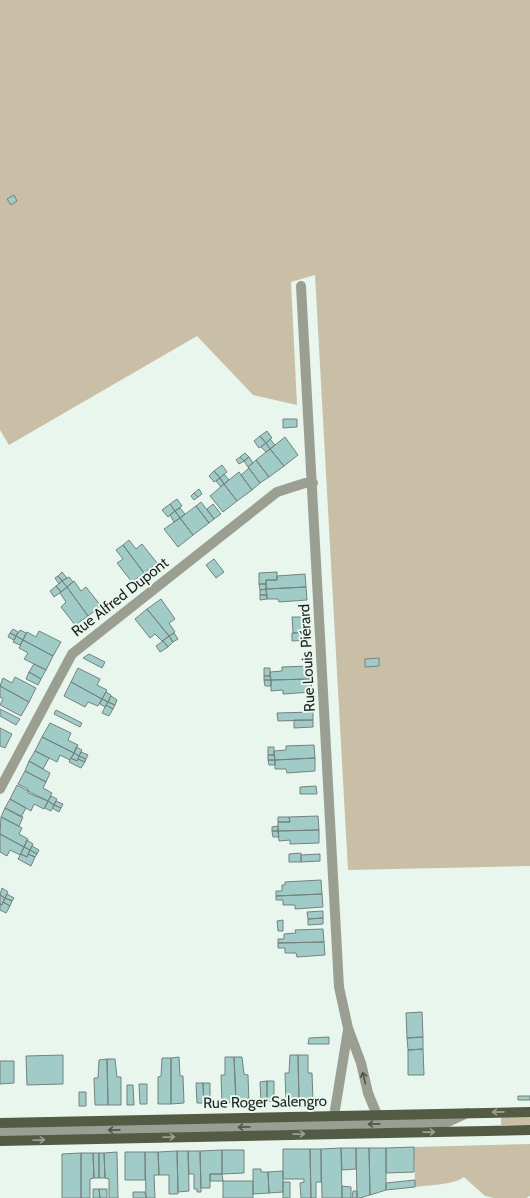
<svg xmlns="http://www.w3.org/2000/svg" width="530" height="1198" viewBox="0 0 530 1198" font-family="Cabin,sans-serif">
  <rect width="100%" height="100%" fill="#e9f6ed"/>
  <path fill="#c9bfa6" d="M0 0H530V866L348 870 315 275 291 282 297 405 253 395 197 336 9 445 0 430Z
    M530 1115V1125H501V1116Z
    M530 1144V1196L526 1198H494L485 1196 464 1177C453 1185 429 1185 415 1187L414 1147Z"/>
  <path fill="#a1cbc7" stroke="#738280" d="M14 195 17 201 11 205 7 199Z
    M283 419H297V427L283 428Z
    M267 431 272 438 266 443 260 436Z
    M260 436 266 443 259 448 254 441Z
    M285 437 298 455 284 466 270 449Z
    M270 439 275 445 270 449 266 443Z
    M266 443 270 449 266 452 261 447Z
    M270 449 284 466 269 477 256 460Z
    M245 453 249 457 244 461 240 457Z
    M240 457 244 461 239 464 236 460Z
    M249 457 253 463 248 467 244 461Z
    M256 460 269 477 260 483 248 467Z
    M222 465 227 472 220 478 214 471Z
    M249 468 260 483 252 490 241 475Z
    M214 471 220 478 214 482 209 476Z
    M239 472 252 490 237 501 224 484Z
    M224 474 229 480 224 484 220 478Z
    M220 478 224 484 221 487 216 481Z
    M224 484 237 501 223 512 210 496Z
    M199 489 202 494 198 497 194 493Z
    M194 493 198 497 194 500 191 496Z
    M177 499 182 506 175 511 170 504Z
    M201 502 214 519 209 523 196 506Z
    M170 504 175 511 168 517 162 510Z
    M213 504 221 514 214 519 207 509Z
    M196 506 209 523 193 535 180 518Z
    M180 508 185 514 180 518 175 511Z
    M175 511 180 518 174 522 170 515Z
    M180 518 193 535 178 547 164 529Z
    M129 540 136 549 142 544 157 563 144 573 123 545Z
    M123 545 144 573 132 582 117 563 123 559 116 550Z
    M214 559 224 572 216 578 206 565Z
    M62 572 67 578 62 581 58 576Z
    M277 572V580H266V584H259V573Z
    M305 574 306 587 266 589V580H277V576Z
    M58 576 62 581 59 584 55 578Z
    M69 577 73 582 67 587 62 581Z
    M62 581 67 587 61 592 56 586Z
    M74 581 81 591 86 587 101 606 88 616 67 587Z
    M259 584H266V589L260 590Z
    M56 586 61 592 54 597 50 591Z
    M67 587 88 616 75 625 61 607 66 602 60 593Z
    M306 587 307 600 279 602 278 599H267L266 589Z
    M266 589 267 595H260V590Z
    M260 595H267V599L260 600Z
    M161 599 175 619 169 623 175 632 169 636 147 609Z
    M147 609 169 636 162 641 155 634 150 638 135 619Z
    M292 617H308L309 632 293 633Z
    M13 629 18 632 16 636 10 633Z
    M20 630 26 633 23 640 16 636Z
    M39 631 61 642 53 656 23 640 27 632 36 637Z
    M309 632V640L292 641V633Z
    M10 633 16 636 14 640 8 637Z
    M174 633 178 639 173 642 169 636Z
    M16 636 23 640 20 645 13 642Z
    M169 636 173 642 168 647 163 641Z
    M23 640 53 656 46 670 24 659 28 653 19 648Z
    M163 641 168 647 160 652 156 646Z
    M89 654 105 662 102 668 83 658Z
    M379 658V666L365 667V659Z
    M34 664 46 670 41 679 29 672Z
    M310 666 311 679 271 680 270 672 282 671V667Z
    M78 668 100 679 97 685 107 690 102 699 71 682Z
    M264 668H270V676H264Z
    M29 672 41 679 38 685 26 679Z
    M264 676H270L271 680H264Z
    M15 677 36 688 29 702 0 686 3 678 12 683Z
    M311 679 312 692 283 694V690L271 691V680Z
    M264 680H271V686H265Z
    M71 682 102 699 98 706 88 702 85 707 64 696Z
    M0 686 29 702 21 716 0 705 3 699 0 697Z
    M106 692 111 695 108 702 102 699Z
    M111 696 117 700 115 705 108 702Z
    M102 699 108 702 105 707 100 704Z
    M108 702 115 705 113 709 106 705Z
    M106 705 113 709 109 716 102 713Z
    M0 709 20 719 16 725 0 716Z
    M56 710 82 723 80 727 54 714Z
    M313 712V720L278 721 277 713Z
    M294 720H313V727L294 728Z
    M50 723 71 733 68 740 78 745 74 753 42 737Z
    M0 728 12 734 5 748 0 746Z
    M42 737 74 753 70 760 60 755 57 762 35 751Z
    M314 745 315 758 275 760 274 751 286 750V746Z
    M76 747 82 750 79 756 74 753Z
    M268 747H274V755H268Z
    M35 751 49 758 43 769 29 761Z
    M81 752 88 755 86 759 79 756Z
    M74 753 79 756 77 761 71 758Z
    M268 755H274L275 760H268Z
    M79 756 86 759 85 762 78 759Z
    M71 758 77 761 78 759 85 762 81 768 69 762Z
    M315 758V771L287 773 286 769H275V760Z
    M268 760H275V765H269Z
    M29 761 50 773 46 782 25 771Z
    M25 771 46 782 43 788 52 793 48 801 28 791V789L18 784Z
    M17 785 28 791V793L48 801 44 809 34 804 31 811 10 799Z
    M316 786 317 794H300V787Z
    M51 796 57 799 54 805 48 801Z
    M10 799 26 808 21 817 5 808Z
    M48 801 54 805 51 811 45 808Z
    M56 801 63 804 61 808 54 805Z
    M54 805 61 808 59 812 52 808Z
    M5 808 23 817 19 826 1 817Z
    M318 816 319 830 278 831V822H290L289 817Z
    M1 817 22 828 19 834 28 839 24 847 0 834Z
    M278 817H289L290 822H278Z
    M278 826V831H272V827Z
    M319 830V843L290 844V840L279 841 278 831Z
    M272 831H278L279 837H273Z
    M0 834 24 847 20 855 10 850 7 856 0 852Z
    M27 840 33 844 30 850 24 847Z
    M32 846 39 850 37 854 30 850Z
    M24 847 30 850 27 857 21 854Z
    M30 850 37 854 35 857 28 854Z
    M301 853V862H289V854Z
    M21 854 27 857 28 854 35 857 31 866 18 859Z
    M320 854V861L301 862V855Z
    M321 880 322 894 276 896V891H282V885H285V882Z
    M2 888 8 892 5 898 0 895Z
    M7 894 14 898 12 901 5 898Z
    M322 894 323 907 295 909V905H283V900H276V896Z
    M0 895 5 898 2 905 0 904Z
    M5 898 12 901 10 906 3 902Z
    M3 902 10 906 6 913 0 910V904L2 905Z
    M323 911V918L308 919 307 912Z
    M323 918V924L308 925V919Z
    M283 920V931H278L277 921Z
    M323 929 324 942 278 943V939H284V934L296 933 295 930Z
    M324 942 325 955 297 957 296 953H285V948H278V943Z
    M422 1012 423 1037 407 1038 406 1013Z
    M329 1037V1044H308L309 1038Z
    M423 1037V1049L408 1050 407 1038Z
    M423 1049 424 1075H408V1050Z
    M63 1055V1084L27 1085 26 1056Z
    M290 1055H298L299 1101H286L285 1073H289Z
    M298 1055H308V1073H312L313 1101H299Z
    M179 1057 180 1076H183L184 1103 171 1104V1058Z
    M225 1057H234L236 1102 222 1103 221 1075H225Z
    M234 1057H242L244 1074 248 1075 249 1102H236Z
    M162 1058H171V1104H158V1077L161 1076Z
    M107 1059 108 1105H95L94 1078H98L99 1060Z
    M107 1059H115L117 1077H121V1105H108Z
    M0 1061H14V1083L0 1084Z
    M267 1081V1102H261L260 1082Z
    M267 1081H274V1101L267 1102Z
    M196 1083H203L204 1103H197Z
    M203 1083H210V1103H204Z
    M139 1084H147V1104H140Z
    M127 1085H133L134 1105H127Z
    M79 1092H86V1106H79Z
    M518 1096H530V1100H518Z
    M414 1147V1172L386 1173V1148Z
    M341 1148H356V1169L342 1170Z
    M341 1148 342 1198H322L321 1149Z
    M356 1148H369L370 1195 360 1198H357Z
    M369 1148H386V1190L370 1195Z
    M283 1149H310L311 1198H301L300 1183 304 1182V1179H283Z
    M310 1149H321V1182H316V1198H311Z
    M222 1150H244V1173L222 1174Z
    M222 1150V1174H210V1188H201L200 1151Z
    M177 1151H188L189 1191 178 1192Z
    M177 1151 178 1194H169V1175H159L158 1152Z
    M188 1151H200L201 1192H197V1189H194V1174H189Z
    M117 1152 118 1198H109V1179L105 1178 104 1153Z
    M125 1152H145V1180H125Z
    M145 1152H158L159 1175H154L155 1198H146Z
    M81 1153V1198H62V1154Z
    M81 1153H93L94 1178 90 1179V1198H81Z
    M93 1153H99V1178H94Z
    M99 1153H104L105 1178H99Z
    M253 1169H261V1172H268L269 1193 253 1194Z
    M283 1171V1192L269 1193 268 1172Z
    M210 1174H222L223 1181H210Z
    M415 1180V1187L386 1190V1183Z
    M223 1181H253V1198H223Z
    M283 1182H290V1198H283Z
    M342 1186 351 1187V1198H342Z
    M93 1189H99L100 1198H93Z
    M99 1189H107V1198H100Z
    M353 1191H357V1198H352Z
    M133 1192H145L146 1198H133Z"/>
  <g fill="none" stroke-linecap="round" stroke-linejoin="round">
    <path stroke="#9b9f91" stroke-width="10" d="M301 286 339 987 348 1028 361 1063 368 1093 377 1115
      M0 789 72 654 277 492 305 483H313
      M334 1116 348 1030
      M0 1132 448 1122 467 1113"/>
    <path stroke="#545b44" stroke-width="10" d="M0 1123 530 1112
      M0 1141 530 1130"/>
  </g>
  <defs><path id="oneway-shaft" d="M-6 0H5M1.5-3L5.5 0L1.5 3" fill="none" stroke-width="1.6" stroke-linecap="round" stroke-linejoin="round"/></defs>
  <g stroke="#50554d">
    <use href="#oneway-shaft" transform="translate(364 1078) rotate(-104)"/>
    <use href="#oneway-shaft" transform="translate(374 1124) rotate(179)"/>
    <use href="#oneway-shaft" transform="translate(244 1127) rotate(179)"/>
    <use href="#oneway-shaft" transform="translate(114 1130) rotate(179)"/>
  </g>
  <g stroke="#97a190">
    <use href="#oneway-shaft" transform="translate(498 1112) rotate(179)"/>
    <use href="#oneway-shaft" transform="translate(429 1132) rotate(-1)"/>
    <use href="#oneway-shaft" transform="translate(299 1134) rotate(-1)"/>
    <use href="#oneway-shaft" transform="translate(169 1137) rotate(-1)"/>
    <use href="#oneway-shaft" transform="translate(39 1140) rotate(-1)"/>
  </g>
  <g text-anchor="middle" stroke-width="4" stroke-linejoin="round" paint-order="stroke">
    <g font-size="15" fill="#1e231f" stroke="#e9f6ed">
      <text transform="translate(120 597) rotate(-38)" y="5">Rue Alfred Dupont</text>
      <text transform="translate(307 658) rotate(-93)" y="5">Rue Louis Piérard</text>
      <text transform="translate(265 1102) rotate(-1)" y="5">Rue Roger Salengro</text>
    </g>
  </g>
</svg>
